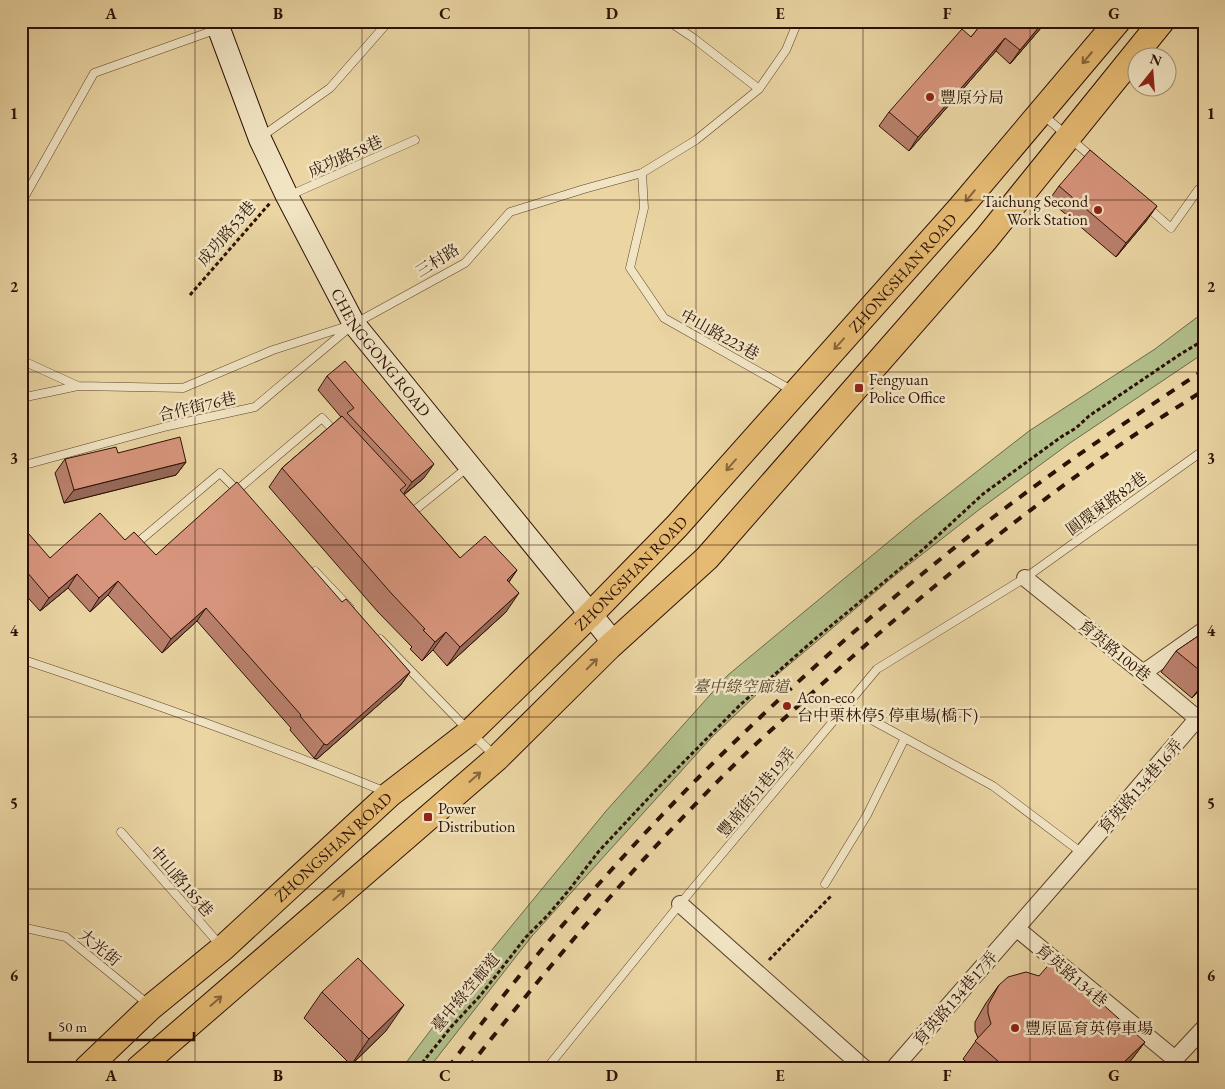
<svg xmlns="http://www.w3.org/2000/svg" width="1225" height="1089" viewBox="0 0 1225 1089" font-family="'EB Garamond','Noto Serif TC',serif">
  <rect width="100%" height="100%" fill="#ead5a3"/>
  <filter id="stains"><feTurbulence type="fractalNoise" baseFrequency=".004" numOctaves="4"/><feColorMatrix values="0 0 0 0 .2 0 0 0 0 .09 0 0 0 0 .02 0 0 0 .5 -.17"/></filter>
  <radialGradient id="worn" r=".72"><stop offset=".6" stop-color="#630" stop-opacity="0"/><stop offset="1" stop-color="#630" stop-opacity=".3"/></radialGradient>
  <path fill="#b1be8a" stroke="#6f6848" d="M1204 312V353L1070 443 980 509 893 577 778 674 712 737 532 936 429 1068H402L486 957 606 811 728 675 916 519 1029 431 1155 349Z"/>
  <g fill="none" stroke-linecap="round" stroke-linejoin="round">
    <defs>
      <path id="lane" d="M668 21 692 37 759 89
        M1042 114 1094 159
        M261 137 330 88 389 21
        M642 173 644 208 630 268 664 318 793 391
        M288 196 415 140
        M21 203 94 73 240 21
        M1145 205 1171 228 1198 190 1204 185
        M21 360 78 386
        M21 398 78 386 183 388 273 350 354 324 465 263 510 212 584 189 642 173 696 140 759 89 786 50 798 21
        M21 466 168 426 255 407 350 327
        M237 490 322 418 336 433
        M410 514 468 467
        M137 543 220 473 239 492
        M315 571 350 608
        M380 639 470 732 495 756
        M21 659C144 700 266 743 386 792
        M846 706 993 786 1082 853
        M121 832 221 946
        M825 884 867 815 905 738
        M21 927 66 937 148 1004
        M547 1068 680 904 877 669 1025 578 1204 450"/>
      <path id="street" d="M1025 578 1143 673 1204 724
        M1143 673 1204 630
        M680 904 864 1068
        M1016 928 1175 1059
        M894 1068 1082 853 1197 719
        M1170 1068 1175 1059 1204 1028"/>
      <g id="secondary">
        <path id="s1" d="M216 21 260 139 287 196 354 324 614 643"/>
      </g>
      <g id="primary">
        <path id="s2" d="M87 1068 151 1007 223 948 390 794 470 732 590 615 677 526 960 208 1118 21"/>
        <path d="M139 1068 497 758 609 647 707 558 986 239 1162 21"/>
      </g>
    </defs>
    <use href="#lane" stroke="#5c422c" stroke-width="9"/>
    <use href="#street" stroke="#5c422c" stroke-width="18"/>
    <use href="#secondary" stroke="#2d1105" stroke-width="24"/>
    <use href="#primary" stroke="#2d1105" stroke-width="27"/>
    <path stroke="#2d1105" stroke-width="3" stroke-dasharray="4 2.5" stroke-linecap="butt" d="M190 295 270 203
      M769 960 832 895
      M418 1068 452 1026 480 996 526 937 548 915 569 890 599 851 656 790 740 705 815 639 919 553 983 494 1061 437 1076 428 1089 416 1179 355 1204 340"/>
    <use href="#lane" stroke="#f1e4c3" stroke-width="8"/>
    <use href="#street" stroke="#f1e4c3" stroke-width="16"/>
    <use href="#secondary" stroke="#f1e4c3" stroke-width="22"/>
    <use href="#primary" stroke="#e5ba72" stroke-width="25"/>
    <path stroke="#2d1105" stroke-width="4" stroke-dasharray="9 9" stroke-linecap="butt" d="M448 1068C472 1036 496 1004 521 974 579 905 639 837 703 773 792 684 887 600 987 522 1057 468 1130 419 1204 370
      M468 1068C552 962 639 859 735 764 755 744 777 725 798 706 896 615 1001 529 1111 451 1141 430 1173 410 1204 390"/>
  </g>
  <path fill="#b9806c" stroke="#2d1105" d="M984 21H1047L1010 64 996 51 909 151 879 126 889 112 971 37Z
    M1059 186 1147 220 1116 257 1049 200Z
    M327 376 424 478 404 495 460 558 517 570 509 582 506 612 447 666 433 650 422 661 410 649 412 647 378 612 269 487 282 468 341 417 318 390Z
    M118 453 186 462 176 475 64 503 55 473 65 459Z
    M21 539 50 558 125 540 156 555 342 602 410 672 400 686 317 759 314 758 290 730 291 728 197 621 162 653 108 595 90 612 68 588 40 611 21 590Z
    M1204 632V685L1192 698 1161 672 1176 651Z
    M999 985 1145 1042 1132 1059 1127 1065 1130 1068H973L963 1059 978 1038 975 1031V1022L986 1003Z
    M322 992 386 1031 351 1065 304 1018Z"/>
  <path fill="#966858" stroke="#2d1105" d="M1044 21H1047L1010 64 1020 50Z
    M1005 38 996 51 909 151 918 137Z
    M1157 206 1147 220 1116 257 1126 243Z
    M186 462 176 475 64 503 74 490Z
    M434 464 424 478 402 496 412 482Z
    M517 570 504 589 507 580Z
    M77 574 68 588 40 611 49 598Z
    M118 581 108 595 90 612 99 598Z
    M519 593 506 612 447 666 460 647Z
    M206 608 197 621 162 653 171 639Z
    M446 632 433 650 422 661 435 642Z
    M410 672 400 686 317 759 314 758 324 744Z
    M1204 682V685L1192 698Z
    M404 1005 386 1031 351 1065 369 1039Z
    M1145 1042 1132 1059 1124 1068V1062Z"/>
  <path fill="#d7957d" stroke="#2d1105" d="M984 21H1044L1020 50 1005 38 918 137 889 112 962 29 971 37Z
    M1090 150 1157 206 1126 243 1059 186Z
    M345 361 434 464 412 482 347 413 354 408 327 376Z
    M342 416 406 485 400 490 460 558 485 536 517 570 507 580 519 593 460 647 446 632 435 642 423 630 425 629 391 593 282 468Z
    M180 437 186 462 74 490 65 459 116 447 118 453Z
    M237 482 342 602 346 599 410 672 327 745 324 744 300 716 301 715 206 608 171 639 118 581 99 598 77 574 49 598 21 565V539L28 533 50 558 100 513 125 540 134 532 156 555Z
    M1204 632V674L1176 651Z
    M358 958 404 1005 369 1039 322 992Z
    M1053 960 1145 1042 1124 1062 1130 1068H1006L975 1041 991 1024 988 1013V1005L999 985 1008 977 1026 972 1039 976Z"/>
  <defs><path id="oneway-shaft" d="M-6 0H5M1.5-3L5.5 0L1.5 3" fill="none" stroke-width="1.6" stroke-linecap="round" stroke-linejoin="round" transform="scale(1.25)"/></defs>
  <g stroke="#89663c">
    <use href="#oneway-shaft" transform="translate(1087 58) rotate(130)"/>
    <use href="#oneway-shaft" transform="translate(970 196) rotate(130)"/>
    <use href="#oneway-shaft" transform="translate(839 344) rotate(132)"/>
    <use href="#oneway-shaft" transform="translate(731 465) rotate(131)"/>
    <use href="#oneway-shaft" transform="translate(592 664) rotate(-45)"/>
    <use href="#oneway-shaft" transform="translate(475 777) rotate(-41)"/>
    <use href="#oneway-shaft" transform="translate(339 895) rotate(-41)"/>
    <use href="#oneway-shaft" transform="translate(216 1001) rotate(-41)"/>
  </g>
  <path fill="none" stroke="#2d1105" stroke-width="1" stroke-opacity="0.55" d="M195 21V1068M362 21V1068M529 21V1068M696 21V1068M863 21V1068M1030 21V1068M21 200H1204M21 372H1204M21 545H1204M21 717H1204M21 889H1204"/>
  <g fill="#8f2418" stroke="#f1e4c3" stroke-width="2">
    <circle cx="930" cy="97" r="5"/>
    <circle cx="1098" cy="210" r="5"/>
    <rect x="854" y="383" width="10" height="10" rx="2.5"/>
    <circle cx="787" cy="706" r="5"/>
    <rect x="423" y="812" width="10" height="10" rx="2.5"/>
    <circle cx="1015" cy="1028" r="5"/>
  </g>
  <g text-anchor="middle" stroke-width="5" stroke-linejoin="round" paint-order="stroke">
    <g font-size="16" fill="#2d1105" stroke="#f1e4c3" text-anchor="start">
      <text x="940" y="103">豐原分局</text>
      <text x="1088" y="207" text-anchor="end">Taichung Second<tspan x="1088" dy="18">Work Station</tspan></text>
      <text x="869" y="385">Fengyuan<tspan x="869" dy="18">Police Office</tspan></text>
      <text x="797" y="703">Acon-eco<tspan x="797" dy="18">台中栗林停5 停車場(橋下)</tspan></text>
      <text x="438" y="814">Power<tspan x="438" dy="18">Distribution</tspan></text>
      <text x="1025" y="1034">豐原區育英停車場</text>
    </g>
    <g font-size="16" fill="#2d1105" stroke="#f1e4c3">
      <text transform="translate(345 156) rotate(-24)" y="6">成功路58巷</text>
      <text transform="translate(226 233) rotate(-49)" y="6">成功路53巷</text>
      <text transform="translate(437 260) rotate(-32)" y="6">三村路</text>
      <text dy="6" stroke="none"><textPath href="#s2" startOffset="1141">ZHONGSHAN ROAD</textPath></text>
      <text transform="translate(720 334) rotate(29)" y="6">中山路223巷</text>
      <text dy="6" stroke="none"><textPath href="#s1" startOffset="372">CHENGGONG ROAD</textPath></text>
      <text transform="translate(197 406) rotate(-13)" y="6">合作街76巷</text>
      <text transform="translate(1106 503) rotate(-36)" y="6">圓環東路82巷</text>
      <text dy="6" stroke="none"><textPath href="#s2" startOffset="736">ZHONGSHAN ROAD</textPath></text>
      <text transform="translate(1115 650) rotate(39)" y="6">育英路100巷</text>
      <text transform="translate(1140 786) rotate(-49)" y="6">育英路134巷16弄</text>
      <text transform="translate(756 792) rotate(-50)" y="6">豐南街51巷19弄</text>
      <text dy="6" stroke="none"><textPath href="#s2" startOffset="331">ZHONGSHAN ROAD</textPath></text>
      <text transform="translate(182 881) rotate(49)" y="6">中山路185巷</text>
      <text transform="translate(100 947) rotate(39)" y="6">大光街</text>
      <text transform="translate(1072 975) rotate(40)" y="6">育英路134巷</text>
      <text transform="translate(465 992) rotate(-50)" y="6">臺中綠空廊道</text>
      <text transform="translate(955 998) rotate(-49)" y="6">育英路134巷17弄</text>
    </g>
    <g font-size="16" font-style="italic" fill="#55452d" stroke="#f1e4c3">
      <text x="741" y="692">臺中綠空廊道</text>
    </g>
  </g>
  <rect width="1225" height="1089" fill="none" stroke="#ead5a3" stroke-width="55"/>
  <g transform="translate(1152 72) rotate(17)"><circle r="24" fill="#f1e4c3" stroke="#a39077"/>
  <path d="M0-4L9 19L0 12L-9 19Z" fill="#8f2418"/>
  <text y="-8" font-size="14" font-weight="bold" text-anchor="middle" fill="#2d1105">N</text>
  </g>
  <path d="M50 1032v8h144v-8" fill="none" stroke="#2d1105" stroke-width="2.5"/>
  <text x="58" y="1032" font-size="15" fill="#2d1105" stroke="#f1e4c3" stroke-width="4" paint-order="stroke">50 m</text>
  <rect x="28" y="28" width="1170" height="1034" fill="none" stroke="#2d1105" stroke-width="2"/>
  <g font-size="16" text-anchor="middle" font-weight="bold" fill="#2d1105">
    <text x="111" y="19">A</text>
    <text x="278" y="19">B</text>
    <text x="445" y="19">C</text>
    <text x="612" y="19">D</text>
    <text x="780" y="19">E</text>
    <text x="947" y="19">F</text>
    <text x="1114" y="19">G</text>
    <text x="14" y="119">1</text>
    <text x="1211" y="119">1</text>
    <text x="14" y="292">2</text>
    <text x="1211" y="292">2</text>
    <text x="14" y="464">3</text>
    <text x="1211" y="464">3</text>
    <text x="14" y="636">4</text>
    <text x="1211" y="636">4</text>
    <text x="14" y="809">5</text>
    <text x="1211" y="809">5</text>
    <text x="14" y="981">6</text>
    <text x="1211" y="981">6</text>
    <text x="111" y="1081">A</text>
    <text x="278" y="1081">B</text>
    <text x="445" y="1081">C</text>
    <text x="612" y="1081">D</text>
    <text x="780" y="1081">E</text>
    <text x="947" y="1081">F</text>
    <text x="1114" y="1081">G</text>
  </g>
  <rect width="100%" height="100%" filter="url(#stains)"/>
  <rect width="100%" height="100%" fill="url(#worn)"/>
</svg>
